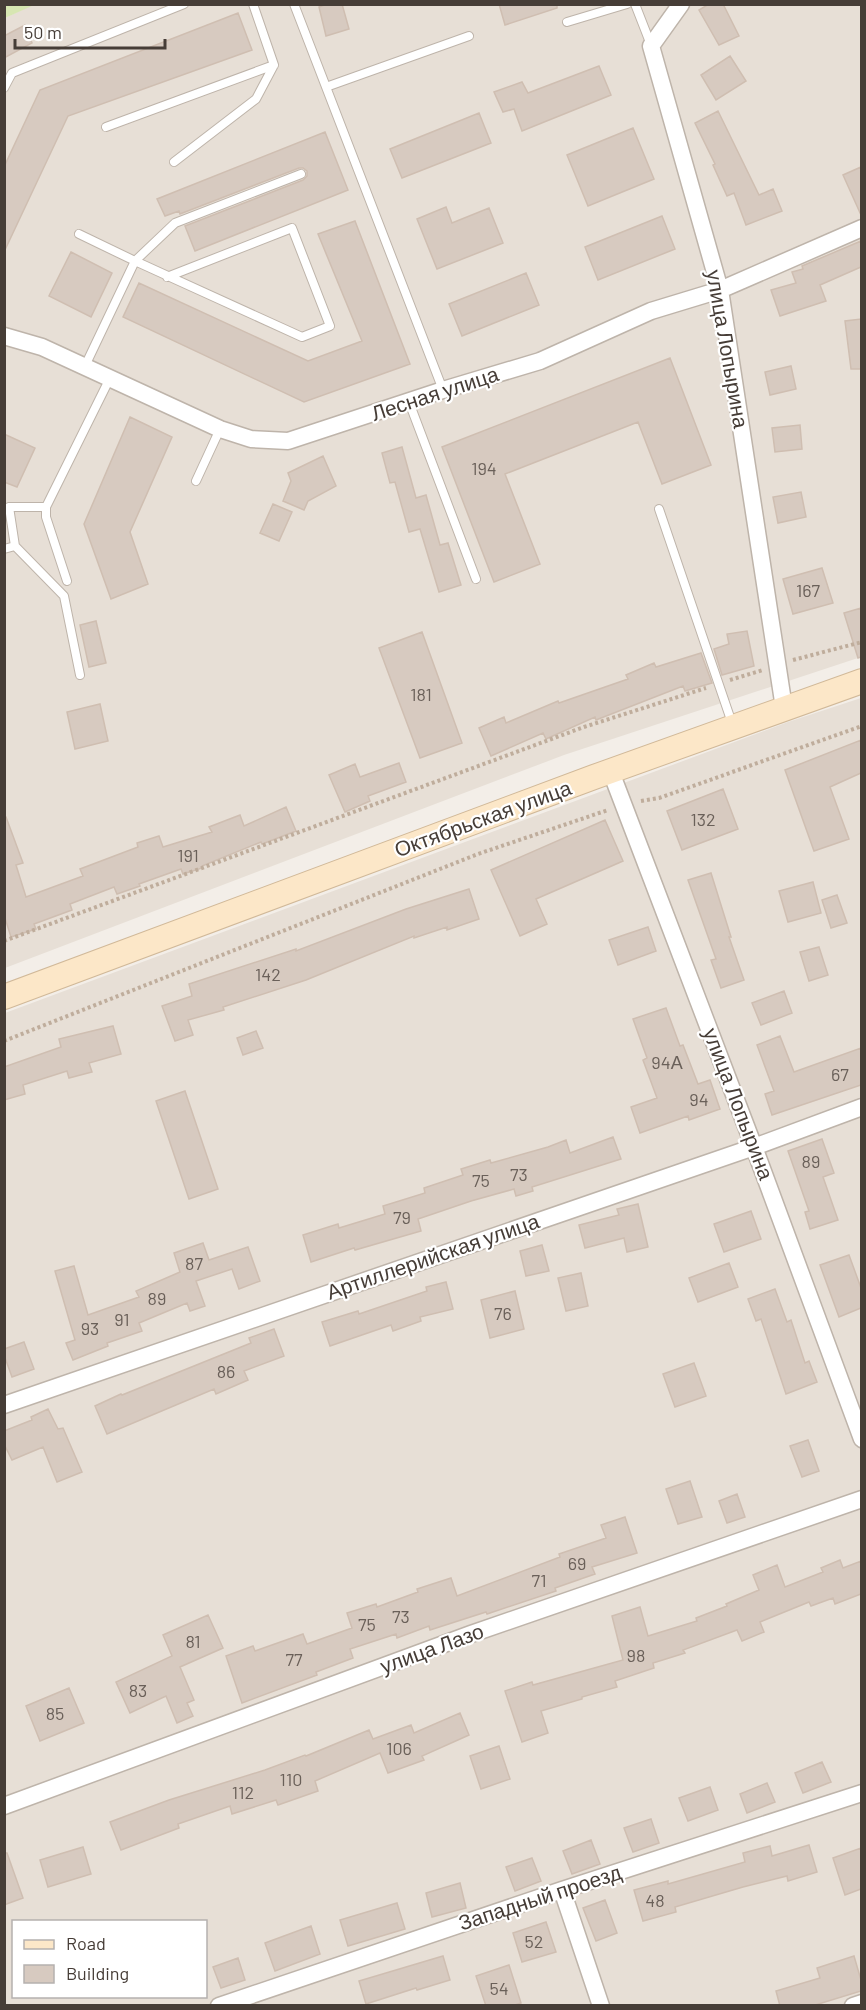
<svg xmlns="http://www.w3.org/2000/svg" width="866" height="2010" viewBox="0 0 866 2010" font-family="Barlow,sans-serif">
  <rect width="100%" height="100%" fill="#f3eee8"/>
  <path fill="#e7dfd6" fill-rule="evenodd" d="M34 4 861 5V657L564 755 5 968V18Z
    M861 698V2005L5 2006V1013L788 722ZM14 1922H206V1996H14Z"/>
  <path fill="#d7e6b2" d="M5 4H34V5L5 18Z"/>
  <path fill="#d7cac0" stroke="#cfbeb1" stroke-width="1.5" d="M327 4H342L349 29 326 36 319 7Z
    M499 4H557V8L505 25Z
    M709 4H723L739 36 719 45 699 10Z
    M238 13 252 50 68 116 4 252V167L40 90Z
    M25 25 32 43 4 58V36Z
    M730 56 746 81 716 100 701 75Z
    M599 66 611 95 522 131 514 109 503 112 494 92 522 82 528 93Z
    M718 111 759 195 773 189 782 211 746 225 734 193 727 196 713 165 715 164 695 123Z
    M479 113 491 143 402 178 390 149Z
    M633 128 654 179 588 206 567 155Z
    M325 132 348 190 195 251 185 226 303 180 307 176V171L303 168H299L180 214 179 211 165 216 157 199Z
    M861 167V215L843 175Z
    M446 207 452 223 489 208 503 243 437 269 417 219Z
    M662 216 675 249 598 280 585 247Z
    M355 221 410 364 304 402 123 317 139 283 308 361 362 341 318 234Z
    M861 241V267L820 285 826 301 780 316 771 290 796 283 792 272 803 269 802 266Z
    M71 252 112 273 91 317 49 296Z
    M526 273 539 305 462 336 449 304Z
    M861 319V369H851L845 321Z
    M670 358 711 465 662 484 638 422 505 474 540 564 494 582 442 447Z
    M791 366 796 389 770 395 765 372Z
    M130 417 172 437 130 532 148 584 111 599 84 524Z
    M800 425 802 449 775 452 772 428Z
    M4 434 35 448 17 487 4 482Z
    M402 447 416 498 426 495 440 545 448 543 461 585 439 592 420 529 409 532 395 482 390 483 382 453Z
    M323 456 336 486 308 501 304 510 283 501 291 481 288 473Z
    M801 492 806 517 778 523 773 497Z
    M273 504 292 512 279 541 260 533Z
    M822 568 833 603 793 614 783 579Z
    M861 608V657L858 658 844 613Z
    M96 621 106 663 89 667 80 625Z
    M747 631 754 666 722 675 714 649 729 644 727 634Z
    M422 632 462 743 420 758 379 648Z
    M701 653 712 683 685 691 683 686 596 720 595 717 546 739 543 733 491 756 479 728 504 717 506 723 558 701 559 703 628 679 626 675 654 663 656 667Z
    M100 704 108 741 75 749 67 712Z
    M861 740V773L830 787 849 839 814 851 785 770Z
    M399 763 406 782 368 796 370 801 345 812 329 775 355 764 360 777Z
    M723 789 738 829 682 850 667 811Z
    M286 807 296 831 262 844 261 842 202 866V868L183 874 181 869 139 884 140 886 117 894 114 887 70 904 72 910 34 924 36 929 11 937 4 915V817H6L23 863 16 865 26 897 83 876 80 869 138 847 137 843 159 836 163 847 212 832 209 827 240 815 244 826Z
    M605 820 623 861 536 899 547 924 520 936 491 870Z
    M711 873 731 937H729L744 980 721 988 711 960 716 959 688 880Z
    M813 882 821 913 788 922 779 891Z
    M469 889 479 919 447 930V927L414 938V936L306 980 223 1007 224 1010 188 1020 193 1035 175 1041 162 1006 192 996 189 984 296 949V951L406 909Z
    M837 895 847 923 831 928 822 900Z
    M648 927 656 951 618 965 609 940Z
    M819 947 828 975 809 981 800 952Z
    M784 991 792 1013 761 1025 752 1003Z
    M666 1008 680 1046 683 1045 698 1084 710 1080 720 1109 689 1120 688 1116 640 1133 631 1107 657 1098 643 1060 647 1058 633 1019Z
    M113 1026 121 1054 89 1063 92 1072 69 1078 67 1071 23 1085 25 1094 4 1100V1067L61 1047 59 1039Z
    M256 1031 263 1048 243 1055 237 1038Z
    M780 1036 794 1072 861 1048V1085L772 1115 765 1094 774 1091 757 1045Z
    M185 1091 218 1189 189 1199 156 1101Z
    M613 1137 621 1159 532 1187 533 1191 516 1196 514 1189 471 1201 418 1219 421 1231 355 1250 354 1248 311 1262 303 1235 338 1224 339 1228 385 1214 383 1206 425 1193 424 1188 463 1175 461 1169 490 1160 491 1163 548 1147 566 1140 570 1153Z
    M822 1139 834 1173 823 1177 838 1220 810 1229 805 1212 809 1211 788 1151Z
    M638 1204 648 1247 627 1252 624 1238 585 1248 579 1225 619 1215 617 1209Z
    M751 1211 761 1239 724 1252 714 1224Z
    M203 1243 209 1260 248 1247 260 1281 239 1289 232 1269 196 1281 205 1306 190 1311 187 1303 139 1323 142 1331 107 1343 108 1346 73 1360 66 1343 75 1340 55 1271 74 1266 88 1315 139 1297 136 1291 180 1272 174 1253Z
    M542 1245 549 1271 526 1276 520 1251Z
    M849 1255 861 1288V1308L839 1317 820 1265Z
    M729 1263 738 1287 698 1302 689 1278Z
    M581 1273 588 1306 566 1311 558 1278Z
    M446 1282 453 1309 420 1317 421 1321 393 1331 391 1325 330 1346 322 1322 358 1311 359 1314 427 1291 426 1287Z
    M775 1289 787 1322 791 1320 805 1363 809 1361 817 1382 786 1394 761 1319 756 1321 748 1299Z
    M515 1291 524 1329 490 1338 481 1300Z
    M274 1329 284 1356 244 1371 248 1380 216 1394 214 1389 107 1434 95 1406 121 1394 122 1395 251 1343 249 1338Z
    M24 1342 34 1369 12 1377 4 1355V1349Z
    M694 1363 706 1396 675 1407 663 1374Z
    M48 1409 58 1429 63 1428 82 1472 57 1482 43 1447 12 1460 4 1444V1431L32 1420 31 1417Z
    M808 1440 819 1471 802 1477 790 1446Z
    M690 1481 702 1517 678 1524 666 1489Z
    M737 1494 745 1517 727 1523 719 1501Z
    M625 1517 637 1553 592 1567 595 1574 555 1588 556 1591 487 1614 486 1612 430 1630 429 1626 397 1638 396 1634 350 1649 353 1658 316 1672 317 1675 242 1703 226 1656 253 1646 255 1651 303 1634 307 1644 352 1628 347 1613 376 1604 377 1607 418 1592 417 1589 451 1578 457 1596 560 1557 559 1554 606 1538 601 1525Z
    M840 1560 843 1568 861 1561V1594L835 1604 833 1598 811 1606 809 1602 760 1622 764 1632 742 1641 737 1630 683 1650 685 1653 653 1663 654 1668 615 1681 617 1687 582 1697V1699L541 1711 548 1733 522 1742 505 1691 532 1682 533 1685 623 1660 612 1616 640 1607 648 1636 697 1621 696 1618 727 1606 726 1604 759 1590 753 1575 777 1565 785 1587 823 1572 821 1568Z
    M208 1615 223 1648 180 1667 194 1700 187 1703 193 1716 177 1723 166 1696 130 1713 116 1682 172 1656 163 1635Z
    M69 1688 84 1723 40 1741 26 1706Z
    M460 1713 469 1735 422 1756 424 1760 388 1773 380 1753 315 1781 318 1791 278 1805 276 1800 232 1814 230 1806 178 1824 179 1828 121 1850 110 1822 169 1800 265 1770 305 1755 306 1756 369 1730 373 1739 411 1725 414 1733Z
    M499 1746 510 1779 481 1789 470 1756Z
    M822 1762 831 1782 803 1793 795 1773Z
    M767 1783 775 1802 747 1813 740 1794Z
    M710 1787 718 1810 688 1821 679 1798Z
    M651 1819 659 1843 633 1852 624 1828Z
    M591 1840 600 1864 572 1874 563 1851Z
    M809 1845 817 1872 788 1881 787 1876 743 1887 675 1907 676 1912 643 1921 634 1890 668 1881V1884L745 1862 743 1853 770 1846 772 1856Z
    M83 1847 91 1874 48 1887 40 1860Z
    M861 1848V1889L845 1895 833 1858Z
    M4 1853H7L23 1898 4 1905Z
    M532 1858 541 1881 515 1891 506 1867Z
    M460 1883 466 1908 432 1917 426 1893Z
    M605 1900 617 1933 596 1941 583 1908Z
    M397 1903 405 1929 348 1946 340 1920Z
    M546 1922 556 1952 522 1962 513 1933Z
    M311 1926 320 1954 275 1971 265 1943Z
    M443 1956 450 1980 417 1990 416 1988 366 2004 359 1981Z
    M854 1956 861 1980V1991L812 2006H780L776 1991 820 1978 817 1968Z
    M238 1958 245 1980 221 1988 213 1967Z
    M509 1965 521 2003 512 2006H486L476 1976Z"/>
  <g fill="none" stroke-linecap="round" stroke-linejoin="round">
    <defs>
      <path id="service" d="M294 4 443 390
        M635 4 651 45
        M567 22 627 4
        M326 87 469 36
        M4 88 12 73 184 4
        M106 127 274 65
        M174 162 256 99 274 65 253 4
        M79 234 135 261 175 223 301 174
        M85 366 135 261 302 337 330 326 292 228 167 277
        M409 402 476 579
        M196 481 220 429
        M659 509 733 726
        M15 546 64 596 80 675
        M4 549 15 546 9 507H46
        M67 581 46 517V507L110 378"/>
      <path id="minor" d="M681 4 651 46 720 290 784 708
        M4 336 42 347 220 429 251 439 288 441 443 390 540 361 651 311 720 290 862 228
        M611 772 754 1147 862 1439
        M4 1405 754 1147 862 1107
        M4 1806 471 1634 862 1499
        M562 1890 601 2006
        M219 2006 562 1890 862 1793
        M853 2006 862 2003"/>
      <path id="secondary" d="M4 997 594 777 862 681"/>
    </defs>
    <use href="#service" stroke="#beb4aa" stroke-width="10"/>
    <use href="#minor" stroke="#beb4aa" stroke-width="19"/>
    <use href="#secondary" stroke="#d1b999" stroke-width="26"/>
    <path stroke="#bfad9c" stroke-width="4" stroke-dasharray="3 3" stroke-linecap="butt" d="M793 660 862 642
      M730 680 763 670
      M641 801 659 798 862 726
      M4 941 584 727 706 688
      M4 1041 478 854 608 810"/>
    <use href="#service" stroke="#fff" stroke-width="8"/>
    <use href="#minor" stroke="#fff" stroke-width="16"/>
    <use href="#secondary" stroke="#fce7c8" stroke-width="24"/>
  </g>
  <g text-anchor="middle" stroke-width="4.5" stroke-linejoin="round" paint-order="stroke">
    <g font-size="18" fill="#6a6059">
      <text x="484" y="475">194</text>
      <text x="808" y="597">167</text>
      <text x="421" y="701">181</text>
      <text x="703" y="826">132</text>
      <text x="188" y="862">191</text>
      <text x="268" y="981">142</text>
      <text x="667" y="1069">94А</text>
      <text x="840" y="1081">67</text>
      <text x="699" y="1106">94</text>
      <text x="811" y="1168">89</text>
      <text x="519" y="1181">73</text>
      <text x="481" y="1187">75</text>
      <text x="402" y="1224">79</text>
      <text x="194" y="1270">87</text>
      <text x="157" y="1305">89</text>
      <text x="503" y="1320">76</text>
      <text x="122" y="1326">91</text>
      <text x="90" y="1335">93</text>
      <text x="226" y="1378">86</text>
      <text x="577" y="1570">69</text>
      <text x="539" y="1587">71</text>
      <text x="401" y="1623">73</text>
      <text x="367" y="1631">75</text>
      <text x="193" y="1648">81</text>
      <text x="636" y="1662">98</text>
      <text x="294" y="1666">77</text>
      <text x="138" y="1697">83</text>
      <text x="55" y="1720">85</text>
      <text x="399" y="1755">106</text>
      <text x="291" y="1786">110</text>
      <text x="243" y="1799">112</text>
      <text x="655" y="1907">48</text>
      <text x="534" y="1948">52</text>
      <text x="499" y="1995">54</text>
    </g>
    <g font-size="21" fill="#463d37" stroke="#fff">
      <text transform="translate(727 349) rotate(80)" y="7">улица Лопырина</text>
      <text transform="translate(435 394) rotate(-18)" y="7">Лесная улица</text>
      <text transform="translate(483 819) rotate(-20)" y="7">Октябрьская улица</text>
      <text transform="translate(738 1104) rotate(69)" y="7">улица Лопырина</text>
      <text transform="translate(433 1257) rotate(-19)" y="7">Артиллерийская улица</text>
      <text transform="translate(432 1649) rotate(-20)" y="7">улица Лазо</text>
      <text transform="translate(540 1898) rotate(-18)" y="7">Западный проезд</text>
    </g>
  </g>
  <rect width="866" height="2010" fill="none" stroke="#463d37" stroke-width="12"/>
  <rect x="12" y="1920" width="195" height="78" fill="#ffffff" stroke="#b5b1af" stroke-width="1.5"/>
  <rect x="24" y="1940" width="30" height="9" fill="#fce7c8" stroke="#b5b1af" stroke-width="1.5"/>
  <text x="66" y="1950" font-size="18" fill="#463d37">Road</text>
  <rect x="24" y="1965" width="30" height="18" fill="#d7cac0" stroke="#b5b1af" stroke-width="1.5"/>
  <text x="66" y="1980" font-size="18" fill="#463d37">Building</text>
  <path d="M15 39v9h150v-9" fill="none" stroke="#463d37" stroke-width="3"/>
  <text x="24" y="39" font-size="18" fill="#463d37" stroke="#ffffff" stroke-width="4.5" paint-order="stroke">50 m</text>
</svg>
